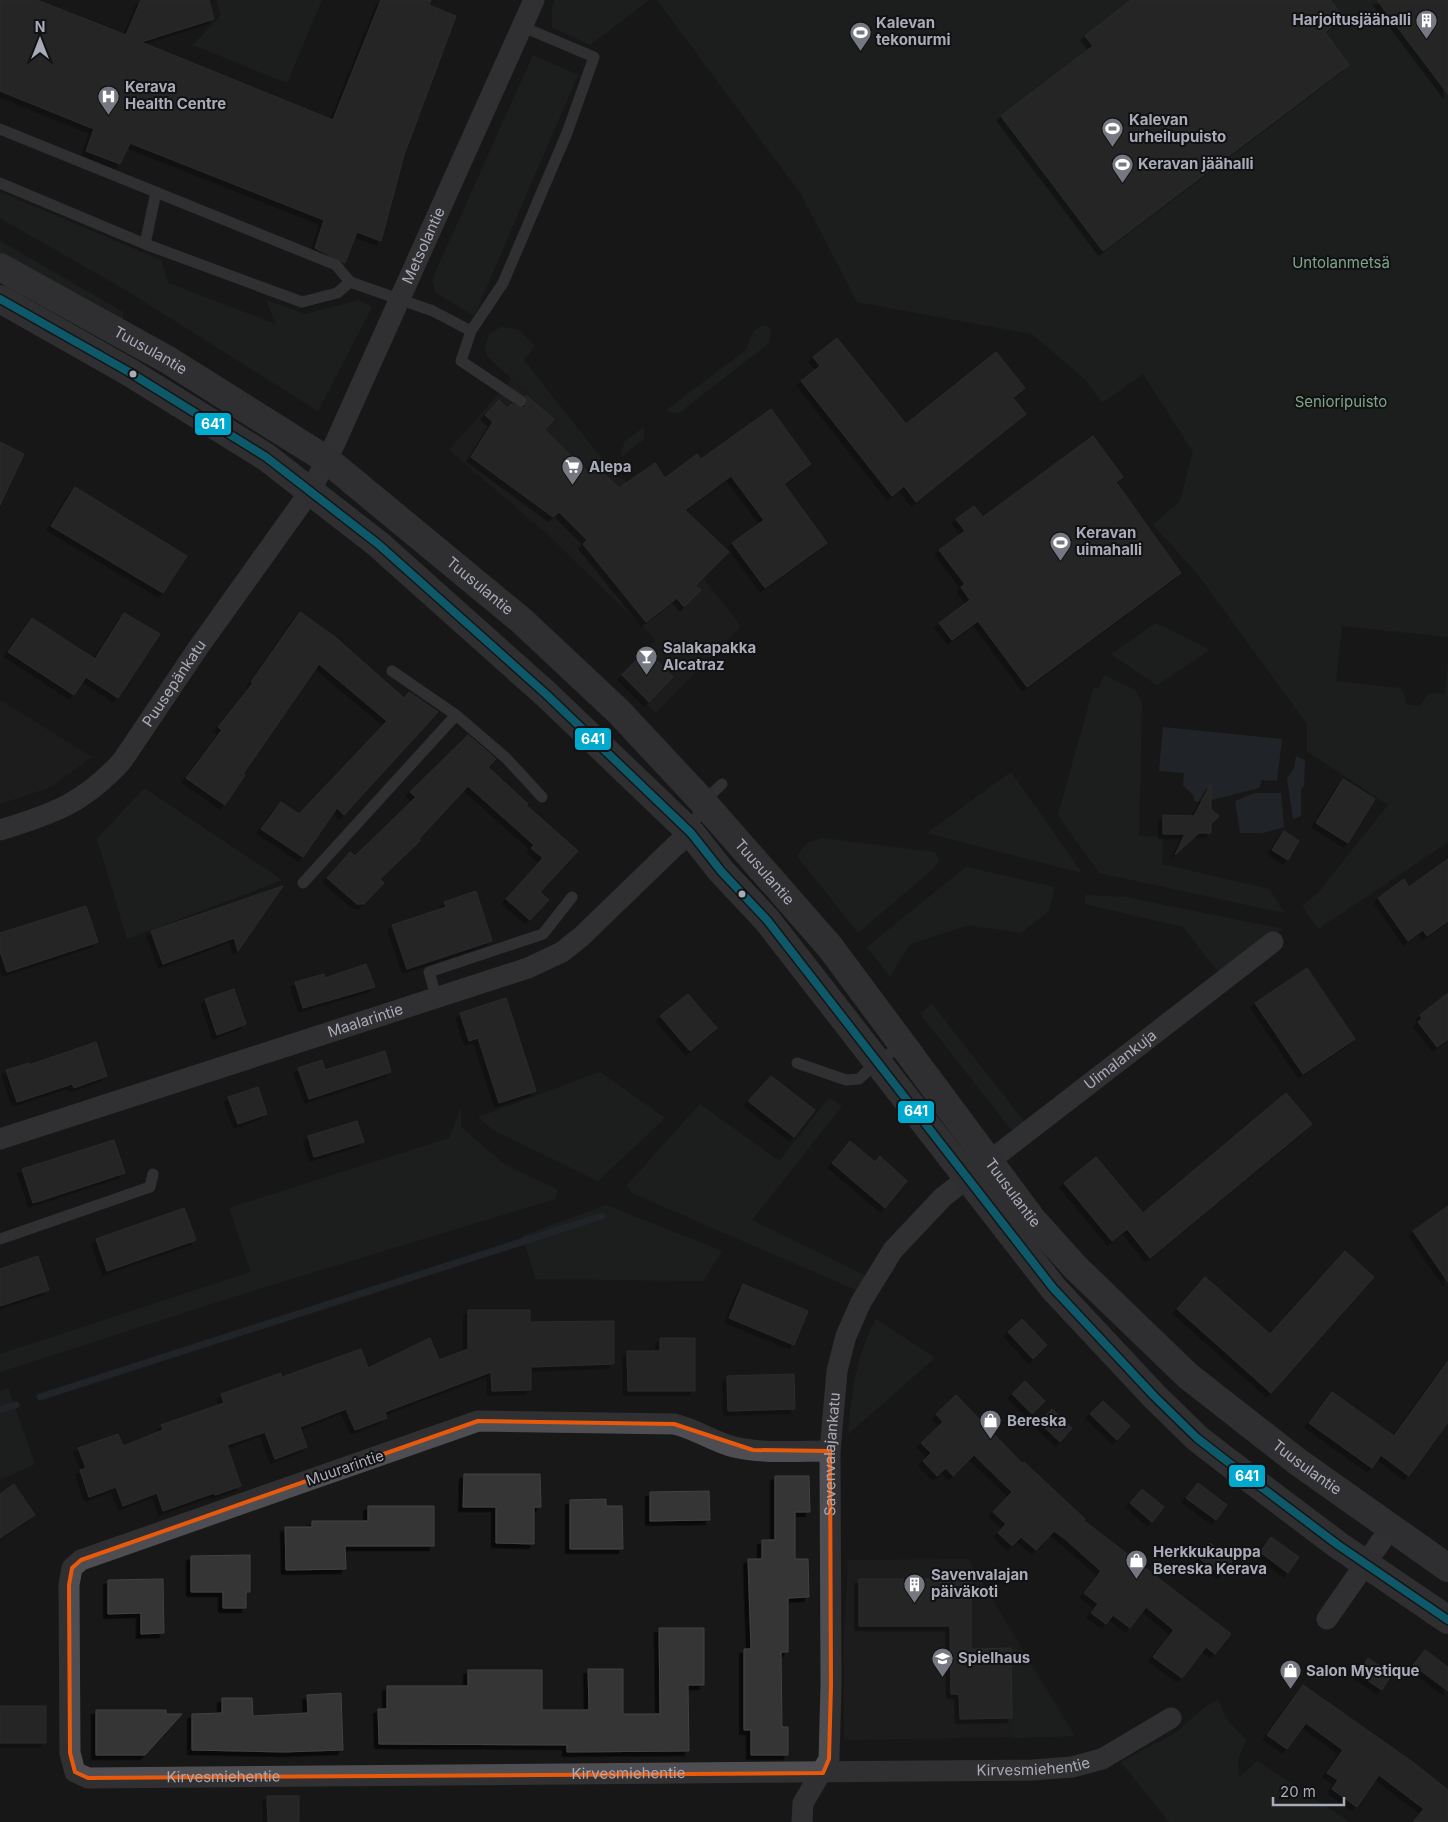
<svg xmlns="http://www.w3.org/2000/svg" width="1448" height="1822" viewBox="0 0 1448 1822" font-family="Inter,sans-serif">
  <defs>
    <filter id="shadow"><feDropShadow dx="-4.5" dy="4.5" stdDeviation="0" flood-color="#0009"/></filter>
  </defs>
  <rect width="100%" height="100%" fill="#181818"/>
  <path fill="#222224" d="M512 379 560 424 588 468 594 464 625 480 741 626 656 713 618 676 656 640 547 534 449 450Z
    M0 700 92 757 51 787 0 804Z
    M968 1559 1075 1736 844 1740V1638L848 1560Z"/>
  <path fill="#202722" d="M216 0H322L287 83 193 45 221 15Z
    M555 0H649L590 45 552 27V7Z
    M657 0H1448V637L1342 626 1336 681 1400 688 1404 694 1406 704 1420 706 1429 693 1445 694 1448 660V842L1318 929 1302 906 1318 893 1388 805 1307 751V724L1196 572 1153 525 1180 501 1193 452 1143 374 1102 403 1086 380 1032 334 857 302 801 194Z
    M533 55 578 75 474 316 435 292 432 280Z
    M0 192 161 260 168 283 276 324 266 300 305 314 359 300 372 307 318 411 124 289 0 218Z
    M0 241 123 312V319L115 320 0 257Z
    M763 325 771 328 769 343 679 413 665 411 746 350 754 331Z
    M501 327 518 329 535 346 524 360 602 459 588 469 553 434 560 424 487 356 485 347 489 334Z
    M644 427V439L621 457 624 442Z
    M1156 623 1210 650 1157 685 1111 654Z
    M1104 675 1135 690 1142 702 1139 836 1163 837 1162 864 1269 889 1285 913 1099 873 1058 815 1092 693 1094 687 1099 688Z
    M1011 772 1082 873 927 833Z
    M144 788 282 880 127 939 97 839Z
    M823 838 935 852 939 860 934 868 858 933 797 856 808 842Z
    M966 867 1054 887 1049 911 1021 933 969 925 910 944 890 976 867 947Z
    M1085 895 1125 897 1283 929 1219 973 1183 927 1085 904Z
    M932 1004 1026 1124 1014 1133 920 1014Z
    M600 1072 665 1118 598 1181 493 1130 478 1117Z
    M829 1098 842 1106 752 1220 866 1276 856 1290 632 1193 627 1185 700 1104 779 1161Z
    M461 1108V1127L504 1164 558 1190 555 1199 255 1290 0 1372V1354L251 1272 229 1208 449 1138Z
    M606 1205 722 1251 703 1281 536 1279 522 1236Z
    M876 1319 935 1358 848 1434C852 1393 856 1355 876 1319Z
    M8 1388 35 1464 0 1480V1391Z
    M1011 1648 1020 1649 1073 1736 1013 1738Z
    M1218 1699 1226 1718 1246 1740 1238 1759 1239 1778 1257 1761 1350 1822H1169L1121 1762 1177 1732 1201 1710Z"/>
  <path fill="#2b313b" d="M1163 727 1282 739 1277 781 1262 780 1259 788 1204 802 1194 801V796L1183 785 1184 773 1159 771Z
    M1296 756 1305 760 1304 786 1301 789V816L1293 819 1287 778 1294 768Z
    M1255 793H1281L1284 827 1263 833H1240L1235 801Z"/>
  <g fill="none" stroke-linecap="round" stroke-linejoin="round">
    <path stroke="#2b313b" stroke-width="7" d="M40 1397 602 1216
      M0 1410 16 1405"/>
  </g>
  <path fill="#343436" stroke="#414144" filter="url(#shadow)" d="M0 0H37L126 35 141 0H209L214 19 141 42 333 120 381 0H431L429 5 456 16 404 155 381 241 357 232 345 263 315 248 324 220 130 143 120 164 86 151 94 129 0 91Z
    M1131 0H1330L1344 18 1325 32 1349 65 1103 251 1001 116 1093 46 1085 36Z
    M1377 0H1448V94Z
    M837 338 906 424 996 352 1025 388 1013 398 1026 414 916 502 904 486 892 496 801 381 820 366 813 357Z
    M526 395 554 419 545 430 589 473 596 466 619 488 655 463 665 478 697 454 701 459 771 409 811 464 784 484 827 543 765 588 732 543 764 520 731 476 685 510 729 552 695 586 701 590 684 607 677 598 646 622 583 544 587 540 559 512 553 517 471 457 493 422 485 415 499 400 507 408 512 404 524 408 528 402Z
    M1093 436 1123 477 1116 482 1181 573 1027 687 978 621 952 640 939 623 970 600 961 587 965 584 939 550 965 531 956 519 974 506 983 517Z
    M0 442 24 454 0 505Z
    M75 487 187 556 163 593 51 526Z
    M300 612 335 637 404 698 409 692 438 712 344 815 337 808 303 857 261 829 281 802 299 814 387 721 319 664 243 774 245 775 225 805 186 778 222 730 218 727 253 683 251 682Z
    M124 613 160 634 118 698 86 677 74 695 8 652 32 618 95 659Z
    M646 650 673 677 649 702 622 675Z
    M468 735 496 759 488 767 528 804 526 805 578 851 540 892 549 900 530 920 506 899 543 858 531 848 534 845 468 786 419 839 420 841 380 879 384 883 364 904H357L327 878 350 852 355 856 416 797 410 792Z
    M1343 779 1375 799 1348 843 1316 823Z
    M1211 784V809L1219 816 1211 824V833H1199L1175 855 1185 834H1163V815L1194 816Z
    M1284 831 1299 841 1288 860 1272 850Z
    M1448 859V921L1427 936 1423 930 1408 941 1378 898 1404 879 1409 887Z
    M283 886 238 951 234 938 163 964 151 931Z
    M476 891 492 941 407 969 392 925 446 907 444 902Z
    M86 906 98 942 7 972 0 951V933Z
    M366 964 375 987 303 1008 295 982 324 974 325 978Z
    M1307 968 1355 1039 1303 1074 1255 1003Z
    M234 989 246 1024 217 1035 205 999Z
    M1448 993V1039L1437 1047 1418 1022 1422 1018 1420 1015Z
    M688 994 717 1028 690 1051 660 1016Z
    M506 998 536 1091 499 1103 478 1038 469 1041 460 1013Z
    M96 1042 107 1076 74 1088 72 1084 17 1102 6 1070 29 1063V1065Z
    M385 1051 391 1072 309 1099 298 1068 322 1060 325 1070Z
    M771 1076 815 1110 794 1137 748 1101Z
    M258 1087 267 1114 238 1124 228 1097Z
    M1286 1093 1312 1124 1150 1258 1127 1229 1112 1241 1064 1183 1096 1157 1143 1213Z
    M357 1121 364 1142 314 1157 308 1136Z
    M114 1140 125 1173 33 1203 22 1169Z
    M850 1141 875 1162 880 1156 907 1181 885 1208 832 1163Z
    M1448 1206V1282L1413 1231Z
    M184 1208 196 1240 107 1271 96 1239Z
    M1345 1251 1374 1277 1271 1393 1177 1309 1205 1277 1270 1334Z
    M38 1256 49 1290 0 1306V1269Z
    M743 1284 808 1311 794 1345 729 1318Z
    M468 1310H530V1322L614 1321V1364L531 1367V1390L492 1391 491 1372 385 1412 387 1418 355 1430 346 1409 300 1427 307 1447 275 1459 265 1432 227 1445 241 1486 215 1495 214 1493 163 1511 157 1493 123 1506 116 1487 89 1497 80 1470 86 1468 78 1448 118 1434 123 1446 163 1430 161 1425 224 1403 221 1394 281 1373 282 1377 361 1349 368 1368 430 1338 439 1360 468 1349Z
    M1022 1319 1047 1345 1033 1359 1008 1332Z
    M660 1338H695V1391H628L627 1351H660Z
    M1448 1361V1422L1409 1476 1381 1455 1372 1468 1309 1423 1332 1392 1394 1436Z
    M794 1374 795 1409 728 1411 727 1376Z
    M1025 1381 1045 1401 1032 1414 1012 1394Z
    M956 1395 1023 1464 1024 1462 1085 1519 1083 1520 1231 1634 1215 1654 1206 1647 1182 1678 1153 1657 1174 1630 1146 1607 1130 1628 1113 1615 1106 1624 1091 1613 1098 1604 1084 1593 1101 1571 1065 1539 1054 1531 1036 1550 1021 1537 1012 1546 998 1533 1006 1524 993 1512 1012 1492 974 1455 953 1476 946 1468 937 1476 923 1461 931 1453 921 1443 943 1422 936 1414Z
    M1103 1401 1130 1426 1117 1440 1090 1414Z
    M1052 1409 1072 1428 1060 1442 1039 1422Z
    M464 1474H540L541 1507H534V1544L496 1543V1507H463Z
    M775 1476H809L810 1512H795V1559H808L809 1597 788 1598V1652H781L782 1727H788V1755H751V1730H744V1649H751L748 1559H762V1540H775Z
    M1198 1483 1227 1505 1216 1520 1186 1498Z
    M14 1484 35 1515 0 1538V1494Z
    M1142 1489 1164 1507 1152 1522 1130 1503Z
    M709 1491 710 1520 650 1521V1492Z
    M606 1499V1506H622L623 1549H570V1500Z
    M368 1506H434V1546H345L346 1569 286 1570 285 1527H312V1521H368Z
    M1271 1537 1299 1557 1288 1573 1260 1552Z
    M1210 1543 1233 1560 1222 1575 1199 1558Z
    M250 1555V1592H246V1608H223V1592H191V1556Z
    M163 1579 164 1633 141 1634V1613L108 1614V1580Z
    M859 1579H971V1649L1011 1648 1012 1718 960 1719 959 1694H951L950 1626H859Z
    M659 1628H704V1685H688L689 1751 567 1752V1745L379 1744 378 1709H387V1686H468V1670H542V1710H589L588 1669H623V1714H660Z
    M1425 1650 1448 1667V1691L1413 1665Z
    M1368 1658 1392 1674 1382 1690 1358 1674Z
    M1303 1685 1414 1763 1448 1790V1822H1413L1424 1809 1379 1775 1357 1807 1332 1789 1338 1780 1327 1773 1343 1750 1306 1723 1287 1749 1267 1735Z
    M341 1693 343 1750 284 1752 192 1750V1714L222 1713V1698H252L253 1716 308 1713 307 1695Z
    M0 1706H46V1743H0Z
    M96 1710H166V1714H182L145 1755H96Z
    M267 1796H299V1822H268Z"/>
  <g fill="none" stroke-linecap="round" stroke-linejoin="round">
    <path stroke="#4e4e52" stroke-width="11" d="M0 129 336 265 350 282 433 311 471 331 503 283 567 133 594 57 523 27
      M0 183 145 244 302 302 337 293 350 282
      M145 244 156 192
      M471 331 461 361 521 401
      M456 715 506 758 542 797
      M691 831 703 802 722 784
      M303 883 456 715 392 671
      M437 999 429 972 543 934 572 897
      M797 1063 846 1080 859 1079 877 1062 893 1051 905 1055
      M0 1239 150 1187 153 1174"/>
    <g stroke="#4e4e52" stroke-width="21">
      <path id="s1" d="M0 830C53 814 84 803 122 761L198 648 311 490 335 443 534 0"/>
      <path id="s2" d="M0 1139 528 968 562 952 582 936 675 846 691 833"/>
      <path id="s3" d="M830 1451C799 1451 765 1454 734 1447 714 1442 696 1429 674 1424L478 1421 81 1560 72 1568 69 1585 70 1753 75 1772 88 1778 1033 1770 1072 1767 1102 1759 1171 1718"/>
      <path d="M1327 1619 1391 1527"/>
      <path id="s4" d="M802 1822 803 1803 829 1759 831 1685 830 1451 837 1371 846 1336 861 1302 893 1250 943 1197 1273 942"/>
    </g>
    <g stroke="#4c4c50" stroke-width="28">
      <path id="s5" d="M0 267 168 360 327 460 522 621 619 712 703 802 830 947 1032 1219 1076 1268 1188 1376 1298 1462 1448 1568"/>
      <path d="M0 299 129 372 266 457 378 544 547 695 691 833 721 871 767 920 1053 1288 1154 1396 1197 1438 1224 1459 1338 1545 1448 1620"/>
    </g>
    <defs>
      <path id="bus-1" d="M0 299 129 372 266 457 378 544 547 695 691 833 721 871 767 920 1053 1288 1154 1396 1197 1438 1224 1459 1338 1545 1448 1620"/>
    </defs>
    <use href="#bus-1" stroke="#121214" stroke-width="11"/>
    <use href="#bus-1" stroke="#00a9ce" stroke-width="8"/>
  </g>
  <path d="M0 0H1448V1822H0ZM478 1421 674 1424 753 1450 830 1451 831 1685 829 1759 823 1773 88 1778 75 1772 70 1753 69 1585 72 1568 81 1560Z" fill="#181818" fill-opacity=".55" fill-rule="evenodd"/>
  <path fill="none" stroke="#e8590c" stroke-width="4" stroke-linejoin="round" d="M478 1421 674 1424 753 1450 830 1451 831 1685 829 1759 823 1773 88 1778 75 1772 70 1753 69 1585 72 1568 81 1560Z"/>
  <defs>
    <symbol id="building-pin" viewBox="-11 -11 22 30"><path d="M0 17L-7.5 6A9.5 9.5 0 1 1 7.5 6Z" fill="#767881" stroke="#121214"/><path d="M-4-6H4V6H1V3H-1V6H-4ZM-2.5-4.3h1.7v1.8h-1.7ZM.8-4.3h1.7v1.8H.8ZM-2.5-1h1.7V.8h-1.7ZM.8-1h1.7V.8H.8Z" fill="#fff"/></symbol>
    <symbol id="stadium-pin" viewBox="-11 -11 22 30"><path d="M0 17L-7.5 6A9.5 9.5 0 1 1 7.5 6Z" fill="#767881" stroke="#121214"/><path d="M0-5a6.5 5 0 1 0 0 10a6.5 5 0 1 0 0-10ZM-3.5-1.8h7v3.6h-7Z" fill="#fff"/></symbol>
    <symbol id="hospital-pin" viewBox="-11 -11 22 30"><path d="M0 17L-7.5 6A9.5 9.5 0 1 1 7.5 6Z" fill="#767881" stroke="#121214"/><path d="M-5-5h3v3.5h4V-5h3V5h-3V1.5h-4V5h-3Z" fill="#fff"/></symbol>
    <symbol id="supermarket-pin" viewBox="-11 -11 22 30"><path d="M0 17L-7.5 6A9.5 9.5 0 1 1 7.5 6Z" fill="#767881" stroke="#121214"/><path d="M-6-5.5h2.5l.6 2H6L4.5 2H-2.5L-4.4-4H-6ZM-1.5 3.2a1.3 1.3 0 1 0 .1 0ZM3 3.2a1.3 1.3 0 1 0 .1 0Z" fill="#fff"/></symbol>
    <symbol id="bar-pin" viewBox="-11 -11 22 30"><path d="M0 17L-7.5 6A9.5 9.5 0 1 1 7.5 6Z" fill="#767881" stroke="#121214"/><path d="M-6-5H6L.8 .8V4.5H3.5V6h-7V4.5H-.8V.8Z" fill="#fff"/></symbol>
    <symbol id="shop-pin" viewBox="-11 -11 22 30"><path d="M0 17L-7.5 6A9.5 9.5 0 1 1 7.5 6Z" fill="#767881" stroke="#121214"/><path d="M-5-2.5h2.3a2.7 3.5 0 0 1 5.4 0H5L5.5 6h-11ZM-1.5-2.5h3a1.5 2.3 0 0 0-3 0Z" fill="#fff"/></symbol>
    <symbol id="school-pin" viewBox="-11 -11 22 30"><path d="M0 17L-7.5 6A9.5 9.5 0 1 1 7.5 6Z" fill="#767881" stroke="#121214"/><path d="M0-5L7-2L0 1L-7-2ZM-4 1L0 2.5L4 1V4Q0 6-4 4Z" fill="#fff"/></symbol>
  </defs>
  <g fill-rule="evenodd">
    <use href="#building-pin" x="1414" y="8" width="25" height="34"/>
    <use href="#stadium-pin" x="848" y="20" width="25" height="34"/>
    <use href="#hospital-pin" x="96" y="84" width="25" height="34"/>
    <use href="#stadium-pin" x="1100" y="116" width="25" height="34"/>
    <use href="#stadium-pin" x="1110" y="152" width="25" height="34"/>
    <use href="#supermarket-pin" x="560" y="454" width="25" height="34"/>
    <use href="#stadium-pin" x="1048" y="530" width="25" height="34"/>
    <use href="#bar-pin" x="634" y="644" width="25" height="34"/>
    <use href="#shop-pin" x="978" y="1408" width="25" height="34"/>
    <use href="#shop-pin" x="1124" y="1548" width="25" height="34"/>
    <use href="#building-pin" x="902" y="1572" width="25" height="34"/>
    <use href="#school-pin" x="930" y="1646" width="25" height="34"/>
    <use href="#shop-pin" x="1278" y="1658" width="25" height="34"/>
  </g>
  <g fill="#a9abb9" stroke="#121214" stroke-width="2">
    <circle cx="133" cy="374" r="4.5"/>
    <circle cx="742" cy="894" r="4.5"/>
  </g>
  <g text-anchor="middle" stroke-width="4" stroke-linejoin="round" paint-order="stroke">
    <g font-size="15" font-weight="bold" fill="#a9abb9" stroke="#121214" text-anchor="start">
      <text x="1411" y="25" text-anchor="end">Harjoitusjäähalli</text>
      <text x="876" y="28">Kalevan<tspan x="876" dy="17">tekonurmi</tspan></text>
      <text x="125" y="92">Kerava<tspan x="125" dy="17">Health Centre</tspan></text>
      <text x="1129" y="125">Kalevan<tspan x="1129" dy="17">urheilupuisto</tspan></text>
      <text x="1138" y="169">Keravan jäähalli</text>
      <text x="589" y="472">Alepa</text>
      <text x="1076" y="538">Keravan<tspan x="1076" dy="17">uimahalli</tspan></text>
      <text x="663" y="653">Salakapakka<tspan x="663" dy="17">Alcatraz</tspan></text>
      <text x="1007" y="1426">Bereska</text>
      <text x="1153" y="1557">Herkkukauppa<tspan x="1153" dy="17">Bereska Kerava</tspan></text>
      <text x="931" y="1580">Savenvalajan<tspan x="931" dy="17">päiväkoti</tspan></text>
      <text x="958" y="1663">Spielhaus</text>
      <text x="1306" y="1676">Salon Mystique</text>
    </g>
    <g font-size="15" fill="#a9abb9" stroke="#121214">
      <text dy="5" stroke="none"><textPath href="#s1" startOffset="742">Metsolantie</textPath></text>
      <text dy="5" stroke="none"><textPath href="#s5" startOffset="172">Tuusulantie</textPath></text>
      <text dy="5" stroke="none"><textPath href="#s5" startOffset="578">Tuusulantie</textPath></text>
      <text dy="5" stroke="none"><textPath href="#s1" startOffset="236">Puusepänkatu</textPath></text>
      <text dy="5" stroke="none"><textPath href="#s5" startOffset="982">Tuusulantie</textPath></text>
      <text dy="5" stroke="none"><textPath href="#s2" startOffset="384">Maalarintie</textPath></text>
      <text dy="5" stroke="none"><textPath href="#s4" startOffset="890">Uimalankuja</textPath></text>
      <text dy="5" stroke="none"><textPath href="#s5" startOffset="1388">Tuusulantie</textPath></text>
      <text dy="5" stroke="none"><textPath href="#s4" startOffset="375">Savenvalajankatu</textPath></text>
      <text transform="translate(345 1468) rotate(-19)" y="5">Muurarintie</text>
      <text dy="5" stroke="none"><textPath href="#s5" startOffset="1792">Tuusulantie</textPath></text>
      <text dy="5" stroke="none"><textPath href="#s3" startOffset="1954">Kirvesmiehentie</textPath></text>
      <text dy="5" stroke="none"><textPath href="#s3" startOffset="1549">Kirvesmiehentie</textPath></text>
      <text dy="5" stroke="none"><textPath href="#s3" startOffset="1144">Kirvesmiehentie</textPath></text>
    </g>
    <g font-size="15" fill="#7fa588" stroke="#121214">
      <text x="1341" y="268">Untolanmetsä</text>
      <text x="1341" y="407">Senioripuisto</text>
    </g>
  </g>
  <g stroke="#121214" stroke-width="2">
    <rect x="194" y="412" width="38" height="24" rx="5" fill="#00a9ce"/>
    <rect x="574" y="727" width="38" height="24" rx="5" fill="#00a9ce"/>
    <rect x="897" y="1100" width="38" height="24" rx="5" fill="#00a9ce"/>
    <rect x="1228" y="1464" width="38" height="24" rx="5" fill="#00a9ce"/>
  </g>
  <g font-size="14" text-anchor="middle" font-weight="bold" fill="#fff">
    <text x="213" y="429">641</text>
    <text x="593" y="744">641</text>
    <text x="916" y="1116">641</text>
    <text x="1247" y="1481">641</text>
  </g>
  <g transform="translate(40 40)" stroke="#121214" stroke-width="4" paint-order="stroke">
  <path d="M0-4L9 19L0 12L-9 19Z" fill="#a9abb9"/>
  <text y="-8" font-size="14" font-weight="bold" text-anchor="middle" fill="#a9abb9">N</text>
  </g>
  <path d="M1273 1797v8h71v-8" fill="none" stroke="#a9abb9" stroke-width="2.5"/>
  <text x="1280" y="1797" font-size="15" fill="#a9abb9" stroke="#121214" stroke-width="4" paint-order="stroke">20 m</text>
</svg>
